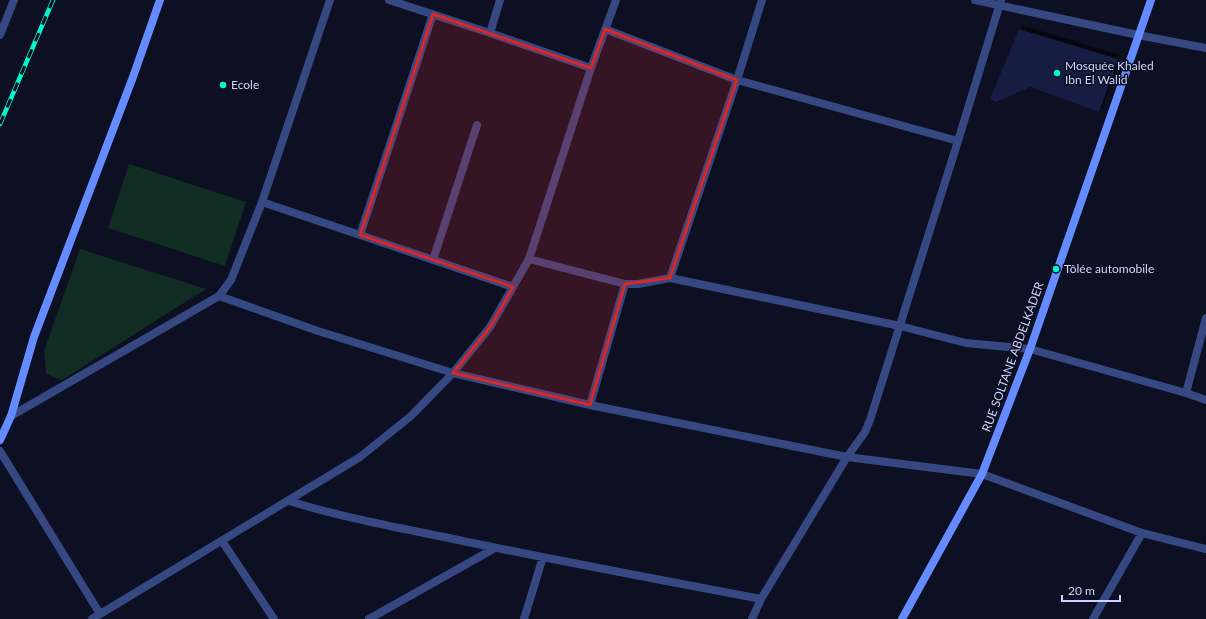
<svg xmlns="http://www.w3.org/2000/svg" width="1206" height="619" viewBox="0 0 1206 619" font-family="Lato,sans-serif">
  <defs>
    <filter id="shadow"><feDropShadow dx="3.5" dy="-3.5" stdDeviation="0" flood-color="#0009"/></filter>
  </defs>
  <rect width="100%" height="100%" fill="#0d0f22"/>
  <path fill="#102c23" d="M129 164 246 202 225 266 108 228Z
    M80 249 206 289 62 380 46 374 44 351Z"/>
  <path fill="#181b43" filter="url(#shadow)" d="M1019 29 1118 59 1099 112 1031 87 995 102 990 99Z"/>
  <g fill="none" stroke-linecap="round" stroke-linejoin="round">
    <path stroke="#364882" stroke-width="8" d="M389 0 490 33 591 68
      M975 0 1138 35 1206 48
      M605 29 737 80 958 141
      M490 33 500 0
      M0 35 14 0
      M262 202 360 235 513 287
      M360 235 433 14
      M529 259 625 284H638L670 278 900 326 966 343 1030 349 1186 393 1206 400
      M433 260 477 125
      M670 278 737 80 762 0
      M219 296 318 331 453 373 590 405 847 457 982 474 1142 533 1206 549
      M1186 393 1206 318
      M590 405 625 284
      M11 416 219 296 231 280 262 202 330 0
      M0 451 100 614
      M289 501C344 518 401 528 458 540 559 561 660 580 761 599
      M222 541 274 619
      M92 619 360 457 411 416 453 373 490 327 529 259 591 68 616 0
      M369 619 495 548
      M524 619 543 557
      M752 619 761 599 847 457 865 432 870 420 958 141 1001 0
      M1093 619 1142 533"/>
    <path stroke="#648bff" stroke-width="8" d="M0 440 11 416 34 337 133 77 160 0
      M902 619 982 474 1030 349 1151 0"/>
    <defs>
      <path id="rail" d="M0 124 53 0"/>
    </defs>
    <use href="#rail" stroke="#00f8cc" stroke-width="4.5"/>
    <use href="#rail" stroke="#0d0f22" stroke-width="3" stroke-dasharray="9" stroke-linecap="butt"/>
  </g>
  <path fill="#d62828" fill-opacity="0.2" stroke="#d62828" stroke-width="3" stroke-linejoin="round" d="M433 14 591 68 605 29 737 80 670 278 625 284 590 405 453 373 490 327 513 287 360 235Z"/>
  <g fill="#00f8cc" stroke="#0d0f22" stroke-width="1.5">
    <circle cx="1057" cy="73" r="4"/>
    <circle cx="223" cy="85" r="4"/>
    <circle cx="1056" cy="269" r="4"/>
  </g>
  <g text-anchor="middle" stroke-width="3" stroke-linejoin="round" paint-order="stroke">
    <g font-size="12" fill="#cdd5ff" stroke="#0d0f22" text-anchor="start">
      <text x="1065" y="70">Mosquée Khaled<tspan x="1065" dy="14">Ibn El Walid</tspan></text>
      <text x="231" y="89">Ecole</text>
      <text x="1064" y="273">Tôlée automobile</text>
    </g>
    <g font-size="12" fill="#cdd5ff" stroke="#0d0f22">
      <text transform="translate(1013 357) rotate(-70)" y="4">RUE SOLTANE ABDELKADER</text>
    </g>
  </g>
  <path d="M1062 595v6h58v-6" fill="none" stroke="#cdd5ff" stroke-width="2"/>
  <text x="1068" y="595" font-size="12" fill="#cdd5ff" stroke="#0d0f22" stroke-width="3" paint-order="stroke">20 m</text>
</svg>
